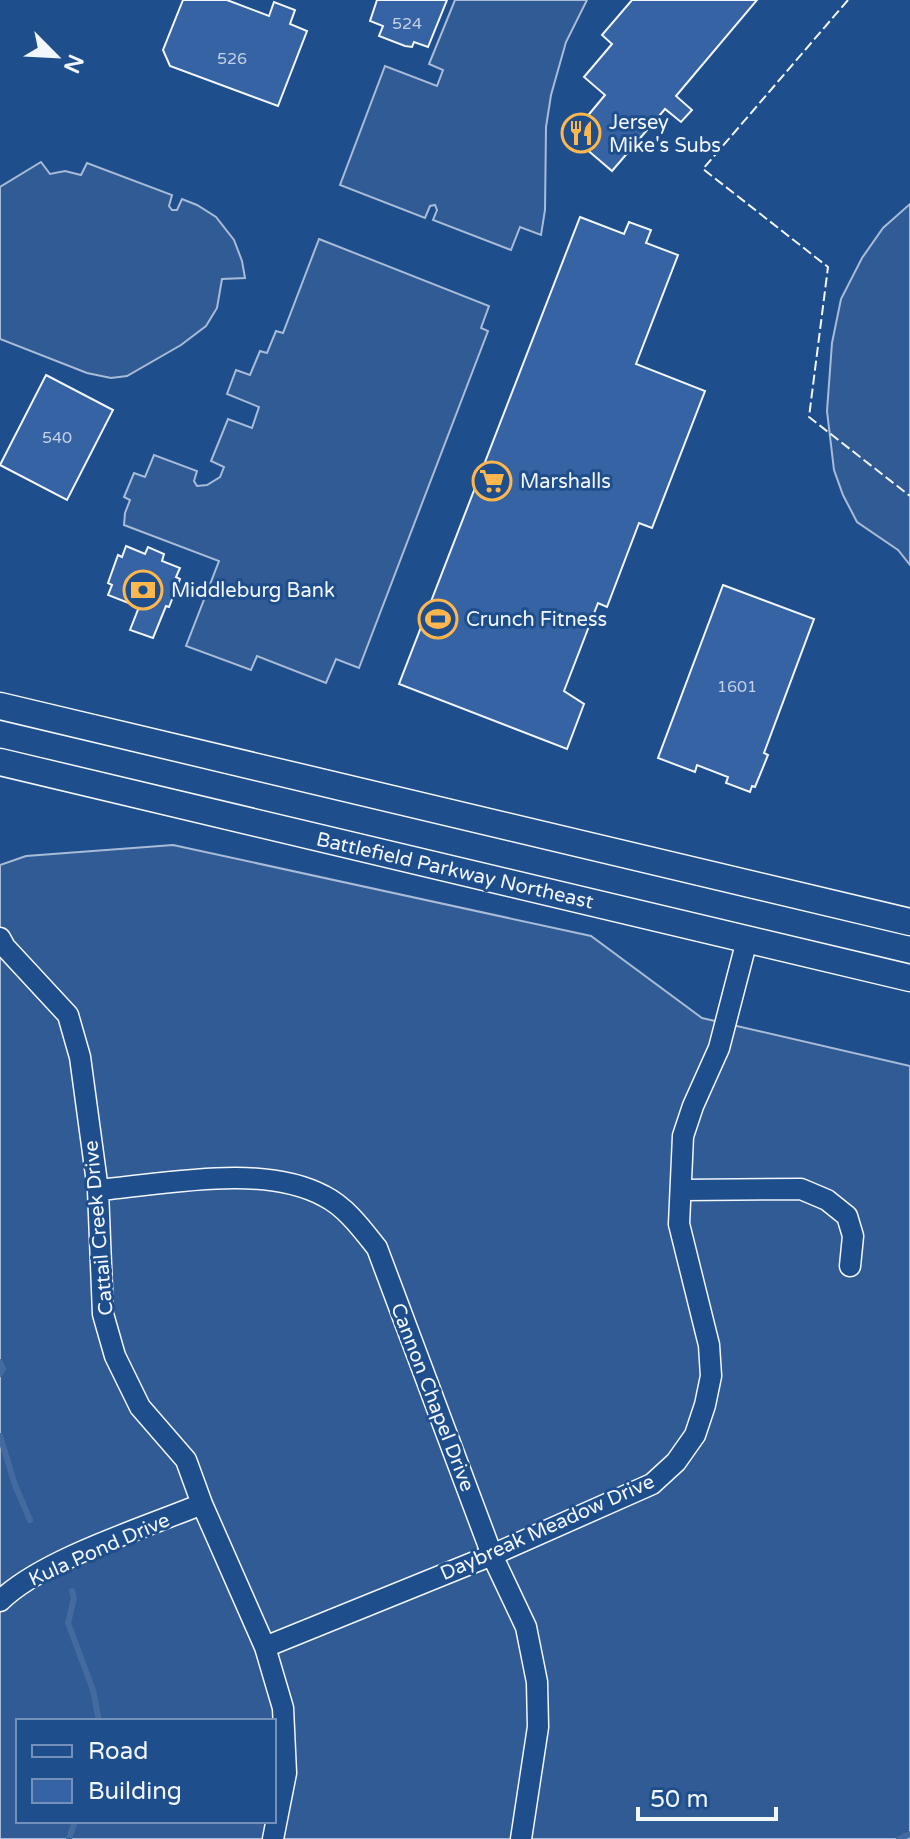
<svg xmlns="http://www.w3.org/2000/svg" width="910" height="1839" viewBox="0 0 910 1839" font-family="'Varela Round',sans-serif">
  <rect width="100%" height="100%" fill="#1f4e8c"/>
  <path fill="#305b95" stroke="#a8bbd7" stroke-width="2" fill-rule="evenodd" d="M455 0H587L566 42 551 95 546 127 545 210 541 235 520 227 511 250 433 220 437 210 435 205 430 206 425 218 340 185 385 66 437 86 443 70 429 64Z
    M41 162 50 174 65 171 81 175 87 163 172 195 169 206 172 210H177L182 199 197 205 216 217 234 240 242 261 245 278 222 279 217 308 206 326 181 345 127 376 111 378 87 373 0 339V187Z
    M910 204V565L898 550 857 522 843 495 834 470 827 411 832 343 841 299 862 258 883 228Z
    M319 239 489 306 481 328 488 331 359 668 336 659 326 683 257 656 251 670 186 646 219 561 124 525 125 513 130 500 124 497 134 473 145 477 154 455 197 471 194 481 197 486 207 485 220 477 224 467 211 461 228 419 252 428 259 407 227 394 236 370 250 375 260 351 267 353 276 331 283 333Z
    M173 845 591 936 702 1018 910 1066V1839H0V865L26 856ZM18 1721H274V1821H18Z"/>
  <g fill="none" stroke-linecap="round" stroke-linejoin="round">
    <path stroke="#446ba0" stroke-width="6" d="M0 1362 3 1369 0 1374
      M0 1436 15 1485 30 1520
      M72 1591 74 1598 68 1623 93 1690 99 1721
      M69 1839 75 1821
      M899 1839 910 1834"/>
  </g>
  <path fill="#3563a3" stroke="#f2f6ff" stroke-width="2" d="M183 0H227L269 16 274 2 295 10 290 24 307 31 278 106 170 66 163 50Z
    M377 0H447L428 47 414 42 412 47 405 46 379 36 383 26 370 21Z
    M632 0H757L676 96 692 110 681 122 665 109 612 171 571 136 605 95 584 77 612 44 602 35Z
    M580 217 624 234 629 222 651 230 646 243 678 255 636 364 705 391 652 528 639 523 607 607 598 603 564 691 584 704 567 749 399 684Z
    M46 375 113 410 67 500 0 465Z
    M126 546 145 554 148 547 164 554 162 561 180 568 176 577 180 579 169 607 166 606 153 638 130 630 139 607 108 595 112 585 108 583 118 555 122 557Z
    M723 585 814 619 764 753 768 755 755 787 752 786 750 792 726 783 728 777 697 765 695 772 658 758Z"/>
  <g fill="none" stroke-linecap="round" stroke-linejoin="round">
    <defs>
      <path id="minor" d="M0 938 5 947 68 1015 80 1057 98 1190 103 1314 115 1356 140 1407 186 1460 202 1504 265 1647 283 1708 286 1773 273 1839
        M98 1190C166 1184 262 1163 324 1196 346 1207 362 1229 377 1248L492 1555 526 1627 537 1682 538 1727 521 1839
        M683 1190 801 1189 827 1200 847 1216 853 1236 850 1266
        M0 1601C43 1559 144 1528 202 1504
        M265 1647 492 1555 652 1484 676 1462 695 1435 705 1405 711 1376 709 1345 679 1224 683 1136 693 1106 719 1048 747 940"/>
      <path id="major" d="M0 706 910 922
        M0 762 910 978"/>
    </defs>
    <use href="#minor" stroke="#f2f6ff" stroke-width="23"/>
    <use href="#major" stroke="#f2f6ff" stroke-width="29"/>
    <use href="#minor" stroke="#1f4e8c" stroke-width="20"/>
    <use href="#major" stroke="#1f4e8c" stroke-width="26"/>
    <path stroke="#f2f6ff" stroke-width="2" stroke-dasharray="10 4" stroke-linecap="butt" d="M848 0 703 169 828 267 809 417 910 496"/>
  </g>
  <defs>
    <symbol id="restaurant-ring" viewBox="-11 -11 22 22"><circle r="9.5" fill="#1f4e8c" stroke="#ffb74d" stroke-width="1.5"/><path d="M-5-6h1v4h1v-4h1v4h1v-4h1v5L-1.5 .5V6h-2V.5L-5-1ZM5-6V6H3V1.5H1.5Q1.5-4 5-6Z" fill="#ffb74d"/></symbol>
    <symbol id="supermarket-ring" viewBox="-11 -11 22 22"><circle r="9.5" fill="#1f4e8c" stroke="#ffb74d" stroke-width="1.5"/><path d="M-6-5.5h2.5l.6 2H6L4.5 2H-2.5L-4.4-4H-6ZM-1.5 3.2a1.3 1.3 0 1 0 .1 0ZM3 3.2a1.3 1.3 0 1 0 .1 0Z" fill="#ffb74d"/></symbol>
    <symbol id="bank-ring" viewBox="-11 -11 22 22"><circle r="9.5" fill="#1f4e8c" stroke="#ffb74d" stroke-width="1.5"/><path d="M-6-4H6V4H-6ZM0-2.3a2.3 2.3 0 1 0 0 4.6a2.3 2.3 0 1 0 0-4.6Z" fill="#ffb74d"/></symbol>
    <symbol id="stadium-ring" viewBox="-11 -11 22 22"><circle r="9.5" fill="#1f4e8c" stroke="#ffb74d" stroke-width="1.5"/><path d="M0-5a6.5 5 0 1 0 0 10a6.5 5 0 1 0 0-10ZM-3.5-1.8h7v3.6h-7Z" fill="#ffb74d"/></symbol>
  </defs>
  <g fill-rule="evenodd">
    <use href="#restaurant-ring" x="559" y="111" width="44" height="44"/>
    <use href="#supermarket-ring" x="470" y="459" width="44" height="44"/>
    <use href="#bank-ring" x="121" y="568" width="44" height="44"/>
    <use href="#stadium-ring" x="416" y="597" width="44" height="44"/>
  </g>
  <g text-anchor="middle" stroke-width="6" stroke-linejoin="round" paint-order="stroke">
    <g font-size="16" fill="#c3d1e8">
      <text x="407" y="29">524</text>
      <text x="232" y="64">526</text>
      <text x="57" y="443">540</text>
      <text x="737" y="692">1601</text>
    </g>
    <g font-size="20" fill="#f2f6ff" stroke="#1f4e8c" text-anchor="start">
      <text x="609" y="129">Jersey<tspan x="609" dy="23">Mike's Subs</tspan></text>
      <text x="520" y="488">Marshalls</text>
      <text x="171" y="597">Middleburg Bank</text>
      <text x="466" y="626">Crunch Fitness</text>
    </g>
    <g font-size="20" fill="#f2f6ff" stroke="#1f4e8c">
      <text transform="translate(455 870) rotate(13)" y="7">Battlefield Parkway Northeast</text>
      <text transform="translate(98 1228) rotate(-95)" y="7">Cattail Creek Drive</text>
      <text transform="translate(433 1397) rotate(69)" y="7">Cannon Chapel Drive</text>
      <text transform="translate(547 1527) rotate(-24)" y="7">Daybreak Meadow Drive</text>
      <text transform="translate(99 1549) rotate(-24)" y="7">Kula Pond Drive</text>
    </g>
  </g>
  <rect x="16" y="1719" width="260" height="104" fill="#1f4e8c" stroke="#7391ba" stroke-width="2"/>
  <rect x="32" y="1745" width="40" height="12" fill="#1f4e8c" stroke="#7391ba" stroke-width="2"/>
  <text x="88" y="1759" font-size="24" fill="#f2f6ff">Road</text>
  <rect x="32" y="1779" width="40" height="24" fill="#3563a3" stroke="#7391ba" stroke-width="2"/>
  <text x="88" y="1799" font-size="24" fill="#f2f6ff">Building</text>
  <g transform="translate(56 56) rotate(114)" stroke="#1f4e8c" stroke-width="6" paint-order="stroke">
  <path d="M0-6L14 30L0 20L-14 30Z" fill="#f2f6ff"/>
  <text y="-12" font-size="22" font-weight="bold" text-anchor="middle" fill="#f2f6ff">N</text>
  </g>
  <path d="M638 1807v12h138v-12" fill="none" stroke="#f2f6ff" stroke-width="4"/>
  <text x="650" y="1807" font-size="24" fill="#f2f6ff" stroke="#1f4e8c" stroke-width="6" paint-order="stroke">50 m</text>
</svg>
